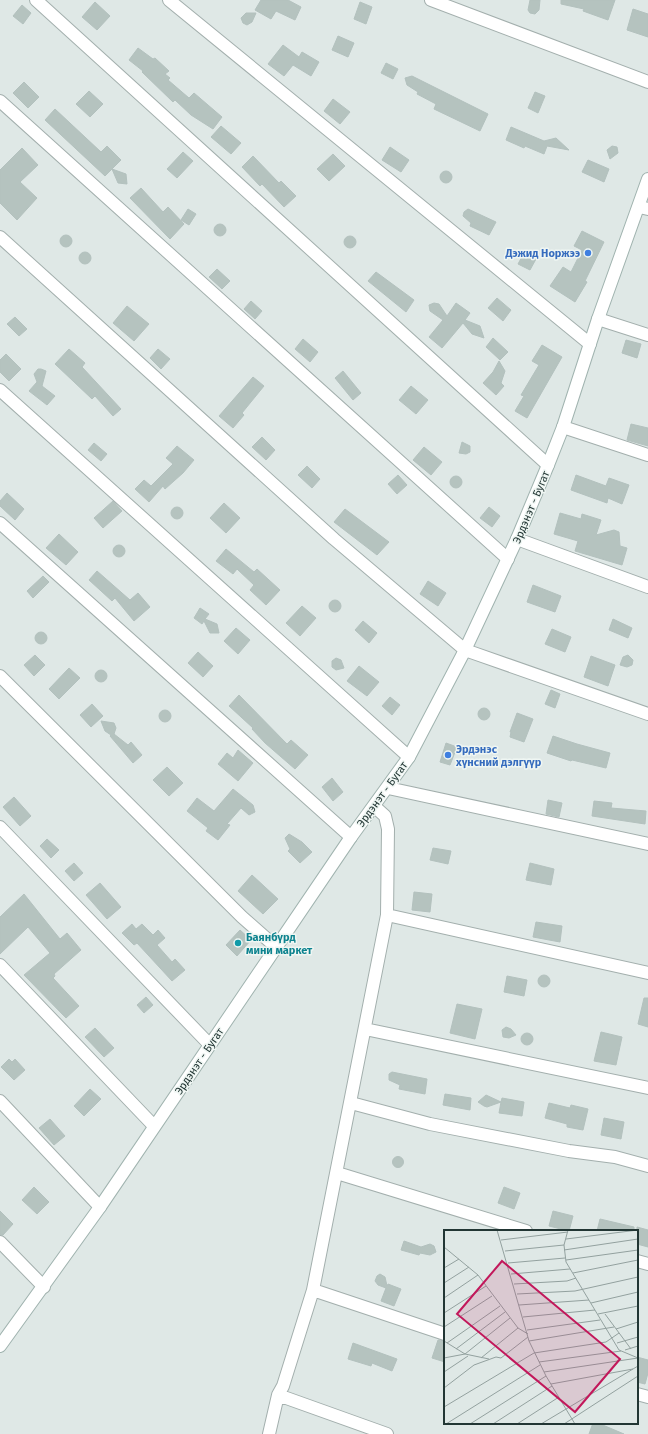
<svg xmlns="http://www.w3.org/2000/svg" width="648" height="1434" viewBox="0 0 648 1434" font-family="'Fira Sans',sans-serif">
  <rect width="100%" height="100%" fill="#dfe8e6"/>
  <path fill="#b5c3bf" stroke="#b3c1be" d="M261 0H288L301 7 295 20 276 11 271 19 255 10Z
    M530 0H540L539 10 535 14 530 13 528 10Z
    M561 0H615L608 20 583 11 584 9 561 4Z
    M95 2 110 16 97 30 82 17Z
    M360 2 372 7 366 24 354 19Z
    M22 5 31 13 23 24 13 16Z
    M633 9 648 14V37L627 30Z
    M246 13H256L252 22 247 25 243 23 241 18Z
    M338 36 354 43 348 57 332 50Z
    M283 45 299 57 302 52 319 62 311 76 293 65 284 76 268 64Z
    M138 48 153 59 155 58 169 71 165 74 170 78 168 80 189 98 194 93 222 117 213 129 191 115 175 100 173 102 142 72 143 71 129 60Z
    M386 63 398 69 393 79 381 73Z
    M412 76 488 114 480 131 434 109 436 104 417 94 418 92 407 85 405 78Z
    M24 82 39 97 28 108 13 93Z
    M89 91 103 104 90 117 76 104Z
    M535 92 545 96 538 113 528 108Z
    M333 99 350 112 340 124 324 111Z
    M55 109 101 152 107 146 121 160 105 176 45 120Z
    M221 126 241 143 231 154 211 137Z
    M511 127 544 141 556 138 569 150 547 146 544 154 525 146 524 148 506 140Z
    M612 146 617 147 618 153 610 159 607 150Z
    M390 147 409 160 401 172 382 160Z
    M22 148 38 165 20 182 37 198 17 220 0 203V170Z
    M183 152 193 161 177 178 167 169Z
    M333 154 345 166 329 181 317 169Z
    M253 156 279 183 281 181 296 196 284 207 262 184 260 186 242 167Z
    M588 160 609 169 604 182 582 172Z
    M112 169 126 174 127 184 118 183Z
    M440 177a6 6 0 1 1 12 0a6 6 0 1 1-12 0Z
    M141 188 163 212 168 207 184 224 170 239 130 198Z
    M188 209 196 214 189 225 181 220Z
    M468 209 496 222 489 235 470 226 471 223 463 216 464 212Z
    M214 230a6 6 0 1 1 12 0a6 6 0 1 1-12 0Z
    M582 231 604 242 585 281 587 282 575 302 550 286 563 267 571 272 582 250 574 246Z
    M60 241a6 6 0 1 1 12 0a6 6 0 1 1-12 0Z
    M344 242a6 6 0 1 1 12 0a6 6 0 1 1-12 0Z
    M79 258a6 6 0 1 1 12 0a6 6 0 1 1-12 0Z
    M524 253 536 259 530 270 518 264Z
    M217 269 230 281 222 289 209 277Z
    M376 272 414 300 406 312 368 281Z
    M497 298 511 310 503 321 488 308Z
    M251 301 262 311 255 319 244 309Z
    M434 303 439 304 447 316 456 303 470 313 465 320 480 326 484 338 472 334 463 323 442 348 429 337 443 320 430 311 429 305Z
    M127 306 149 324 134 341 113 323Z
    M15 317 27 329 19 336 7 324Z
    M493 338 508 352 500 360 486 347Z
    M303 339 318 352 310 362 295 349Z
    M626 340 641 344 637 358 622 353Z
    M542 345 562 357 527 418 515 411 524 396 521 395 539 365 532 361Z
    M69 349 85 363 82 367 121 409 113 416 95 396 92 399 55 364Z
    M158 349 170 359 161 369 150 358Z
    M6 354 21 369 9 381 0 372V360Z
    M499 361 505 371 501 383 504 386 496 395 483 383 493 372Z
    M41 369 46 371 42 386 55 396 47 405 29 391 37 382 34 374 38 369Z
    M343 371 361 393 353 400 335 378Z
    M253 377 264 386 242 413 244 415 233 428 219 416Z
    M411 386 428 400 416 414 399 400Z
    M631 424 648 428V446L627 440Z
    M262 437 275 450 266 460 252 447Z
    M462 442 470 446V452L466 454 459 453Z
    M94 443 107 454 101 461 88 450Z
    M177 446 194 460 183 473 165 489 163 486 149 502 135 489 144 480 151 486 173 464 166 458Z
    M424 447 442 462 431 475 413 460Z
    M307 466 320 479 312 488 298 475Z
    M398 475 407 485 397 494 388 484Z
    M576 475 606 486 609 478 629 485 622 504 608 498 607 503 571 490Z
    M450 482a6 6 0 1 1 12 0a6 6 0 1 1-12 0Z
    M7 493 24 509 15 520 0 506V501Z
    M113 501 122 511 103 528 94 518Z
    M224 503 240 518 226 533 210 518Z
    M489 507 500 516 492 527 480 518Z
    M171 513a6 6 0 1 1 12 0a6 6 0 1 1-12 0Z
    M345 509 389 542 377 555 334 522Z
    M560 513 581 519 582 514 601 520 596 535 614 530 619 532 620 546 627 548 622 565 575 551 578 541 554 534Z
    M59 534 78 552 66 565 46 548Z
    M113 551a6 6 0 1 1 12 0a6 6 0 1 1-12 0Z
    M226 549 254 572 257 569 280 590 266 605 250 590 254 585 237 569 233 574 216 561Z
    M97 571 130 600 138 593 150 607 134 621 115 598 112 601 89 580Z
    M43 576 49 582 33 598 27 591Z
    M428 581 446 593 438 606 420 594Z
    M533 585 561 596 555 612 527 602Z
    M329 606a6 6 0 1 1 12 0a6 6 0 1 1-12 0Z
    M302 606 316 618 300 636 286 623Z
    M200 608 209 614 205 619 217 624 219 633H210L204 621 202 624 194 618Z
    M613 619 632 628 628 638 609 630Z
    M363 621 377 633 369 643 355 630Z
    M236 628 250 640 238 654 224 641Z
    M552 629 571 637 565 652 545 644Z
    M35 638a6 6 0 1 1 12 0a6 6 0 1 1-12 0Z
    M198 652 213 666 203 677 188 663Z
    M35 655 45 665 34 676 24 665Z
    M628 655 633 660 632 665 627 667 620 665 623 657Z
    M591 656 615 665 608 686 584 677Z
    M336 658 341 660 344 668 336 670 332 667V661Z
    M359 666 379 682 367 696 347 681Z
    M69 668 80 678 59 699 49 689Z
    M95 676a6 6 0 1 1 12 0a6 6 0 1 1-12 0Z
    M551 690 560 694 555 708 545 704Z
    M239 695 287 744 291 740 308 755 295 769 265 743 252 729 253 728 229 706Z
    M390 697 400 705 392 715 382 706Z
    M92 704 103 716 91 727 80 715Z
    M478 714a6 6 0 1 1 12 0a6 6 0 1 1-12 0Z
    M159 716a6 6 0 1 1 12 0a6 6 0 1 1-12 0Z
    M517 713 533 719 524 742 510 737 511 732H510Z
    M101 721 114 723 116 728 114 734 128 745 131 742 142 755 133 763 110 736 111 735 105 731Z
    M553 736 577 744 610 753 606 768 572 760 571 761 547 753Z
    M446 743 457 747 450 765 440 762Z
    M238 750 253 763 238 781 218 764 227 753 233 758Z
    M167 767 183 783 169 796 153 780Z
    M332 778 343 792 333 801 322 787Z
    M233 789 253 805 255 812 249 815 241 808 227 824 230 825 218 840 206 831 208 828 187 811 197 798 214 811Z
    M14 797 31 816 20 826 3 807Z
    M548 800 562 803 559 817 546 814Z
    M594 801 612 803 611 808 646 811 645 824 592 816Z
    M289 834 302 842 312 852 300 863 288 851 290 849 285 838Z
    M47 839 59 850 51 858 40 846Z
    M433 848 451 851 448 864 430 860Z
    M74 863 83 873 74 881 65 871Z
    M530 863 554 869 551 885 526 880Z
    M252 875 278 899 263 914 238 891Z
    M100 883 121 907 107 919 86 895Z
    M414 892 432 894 430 912 412 910Z
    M24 894 60 939 67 933 81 950 54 974 55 976 53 978 79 1006 66 1018 24 975 50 953 28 927 0 954V917Z
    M536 922 562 926 560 942 533 937Z
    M132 924 136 929 142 924 153 935 158 930 165 938 157 945 172 962 175 959 185 970 172 981 137 943 134 945 122 933Z
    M240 930 251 940 237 956 226 945Z
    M538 981a6 6 0 1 1 12 0a6 6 0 1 1-12 0Z
    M507 976 527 980 524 996 504 992Z
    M146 997 153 1005 144 1013 137 1005Z
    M644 998H648V1027L638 1024Z
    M457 1004 482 1009 475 1039 450 1033Z
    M506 1027 511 1029 516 1035 509 1038 503 1037 502 1030Z
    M95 1028 114 1048 104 1057 85 1037Z
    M601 1032 622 1037 616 1065 594 1061Z
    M521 1039a6 6 0 1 1 12 0a6 6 0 1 1-12 0Z
    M9 1059 12 1062 15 1059 25 1070 14 1080 1 1067Z
    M392 1072 427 1079 425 1094 399 1089 400 1085 389 1080V1074Z
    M90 1089 101 1099 84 1116 74 1106Z
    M445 1094 471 1098 470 1110 443 1105Z
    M486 1095 501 1102 502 1098 524 1102 522 1116 499 1113 501 1102 487 1107 484 1106 478 1102Z
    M549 1103 570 1108 571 1105 588 1109 583 1130 567 1127V1124L545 1118Z
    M604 1118 624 1122 621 1139 601 1135Z
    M50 1119 65 1136 54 1145 39 1128Z
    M392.5 1162a5.5 5.5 0 1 1 11 0a5.5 5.5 0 1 1-11 0Z
    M34 1187 49 1202 37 1214 22 1200Z
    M504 1187 520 1193 514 1209 498 1203Z
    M0 1211 13 1224 3 1235H0Z
    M553 1211 573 1216 569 1231 549 1226Z
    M600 1219 634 1227V1231H597Z
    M637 1227 648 1230V1247L637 1244Z
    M404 1241 421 1247 430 1244 434 1246 436 1252 430 1255 420 1253 419 1255 401 1250Z
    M380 1274 385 1277 387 1286 388 1284 401 1289 394 1306 381 1301 386 1288 378 1285 375 1281 377 1276Z
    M438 1340 445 1341V1362L432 1358Z
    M353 1343 397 1359 392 1371 372 1363 371 1366 348 1359Z
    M637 1357 648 1360V1373L645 1384 637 1382Z
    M593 1423H598L624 1434H589Z"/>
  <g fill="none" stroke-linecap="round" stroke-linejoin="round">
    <defs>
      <path id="street" d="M36 0 548 465
        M169 0 590 344
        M431 0 648 82
        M0 101 508 559
        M639 207 648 209
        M0 237 334 539 465 650 648 714
        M598 319 648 335
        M0 390 409 757
        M563 427 648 455
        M0 523 351 837
        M517 539 648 587
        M0 676 242 917 276 947
        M388 788 648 844
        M0 827 210 1045
        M387 915 648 973
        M0 965 154 1126
        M365 1029 648 1088
        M0 1101 100 1207
        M351 1103 430 1124 569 1151 615 1157 648 1166
        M337 1173 526 1231
        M0 1242 44 1287
        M637 1261 648 1264
        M313 1290 445 1334
        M637 1394 648 1397
        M278 1395 387 1434
        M269 1434 278 1395 283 1386 313 1290 387 915 388 829 385 816 375 807"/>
      <path id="secondary" d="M0 1346 100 1207 351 837 409 757 465 650 517 539 548 465 563 427 598 319 648 179"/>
    </defs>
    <use href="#street" stroke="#a3afad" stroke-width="14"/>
    <use href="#secondary" stroke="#a0b3af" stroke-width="14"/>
    <use href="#street" stroke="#fff" stroke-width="12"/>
    <use href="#secondary" stroke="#fff" stroke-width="12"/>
  </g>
  <g fill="#3f7fe0" stroke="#eff6f3" stroke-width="1.5">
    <circle cx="588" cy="253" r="4"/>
    <circle cx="448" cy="755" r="4"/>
  </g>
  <circle fill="#0f9aa8" stroke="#eff6f3" stroke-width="1.5" cx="238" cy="943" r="4"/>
  <g text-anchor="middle" stroke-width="3" stroke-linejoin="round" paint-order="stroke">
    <g font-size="11" font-weight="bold" fill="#366cbe" stroke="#eff6f3" text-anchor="end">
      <text x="580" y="257">Дэжид Норжээ</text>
      <text x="456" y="753" text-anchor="start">Эрдэнэс<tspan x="456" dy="13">хүнсний дэлгүүр</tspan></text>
    </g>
    <g font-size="11" fill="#223634" stroke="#eff6f3">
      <text transform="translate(531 507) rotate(-67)" y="4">Эрдэнэт - Бугат</text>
      <text transform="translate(382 794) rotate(-54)" y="4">Эрдэнэт - Бугат</text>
      <text transform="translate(199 1061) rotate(-56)" y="4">Эрдэнэт - Бугат</text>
    </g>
    <g font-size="11" font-weight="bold" fill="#0d838f" stroke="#eff6f3" text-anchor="start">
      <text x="246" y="941">Баянбүрд<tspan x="246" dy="13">мини маркет</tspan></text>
    </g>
  </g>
  <g transform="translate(444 1230)">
    <rect width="194" height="194" fill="#dfe8e6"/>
    <path fill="none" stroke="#93a19f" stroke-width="1" d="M53 0 85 111 102 146 131 194M124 0 120 15 122 32 175 120 194 128M122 9 194 0M57 10 124 2M0 17 34 45 74 98 84 104M120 20 194 9M61 21 120 15M122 30 194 20M64 33 121 28M0 38 15 29M129 43 194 30M67 44 126 39M0 53 25 37M70 54 123 51 132 48M73 64 131 61 194 47M0 68 34 45M147 73 194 62M75 75 145 70M0 83 42 56M154 84 194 76M161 84 187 119M79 87 151 80M0 97 48 66M172 99 194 92M83 100 156 90M0 111 21 124 45 129M85 111 170 97M3 113 56 76M173 113 194 107M12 119 61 82M181 120 194 116M0 128 21 124 66 88M37 128 74 98M95 132 177 121M0 142 24 126M100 142 194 128M107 154 189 139M0 158 30 135 52 127 57 128 84 107M0 177 90 123 162 112 175 103M2 194 96 135M26 194 102 146M49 194 108 156M73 194 115 167M97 194 194 136M120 194 194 146"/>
    <path fill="#c2185b" fill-opacity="0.15" stroke="#c2185b" stroke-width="2" d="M58 31 176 129 131 182 13 84Z"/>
    <rect width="194" height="194" fill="none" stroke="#223634" stroke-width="2"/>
  </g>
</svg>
